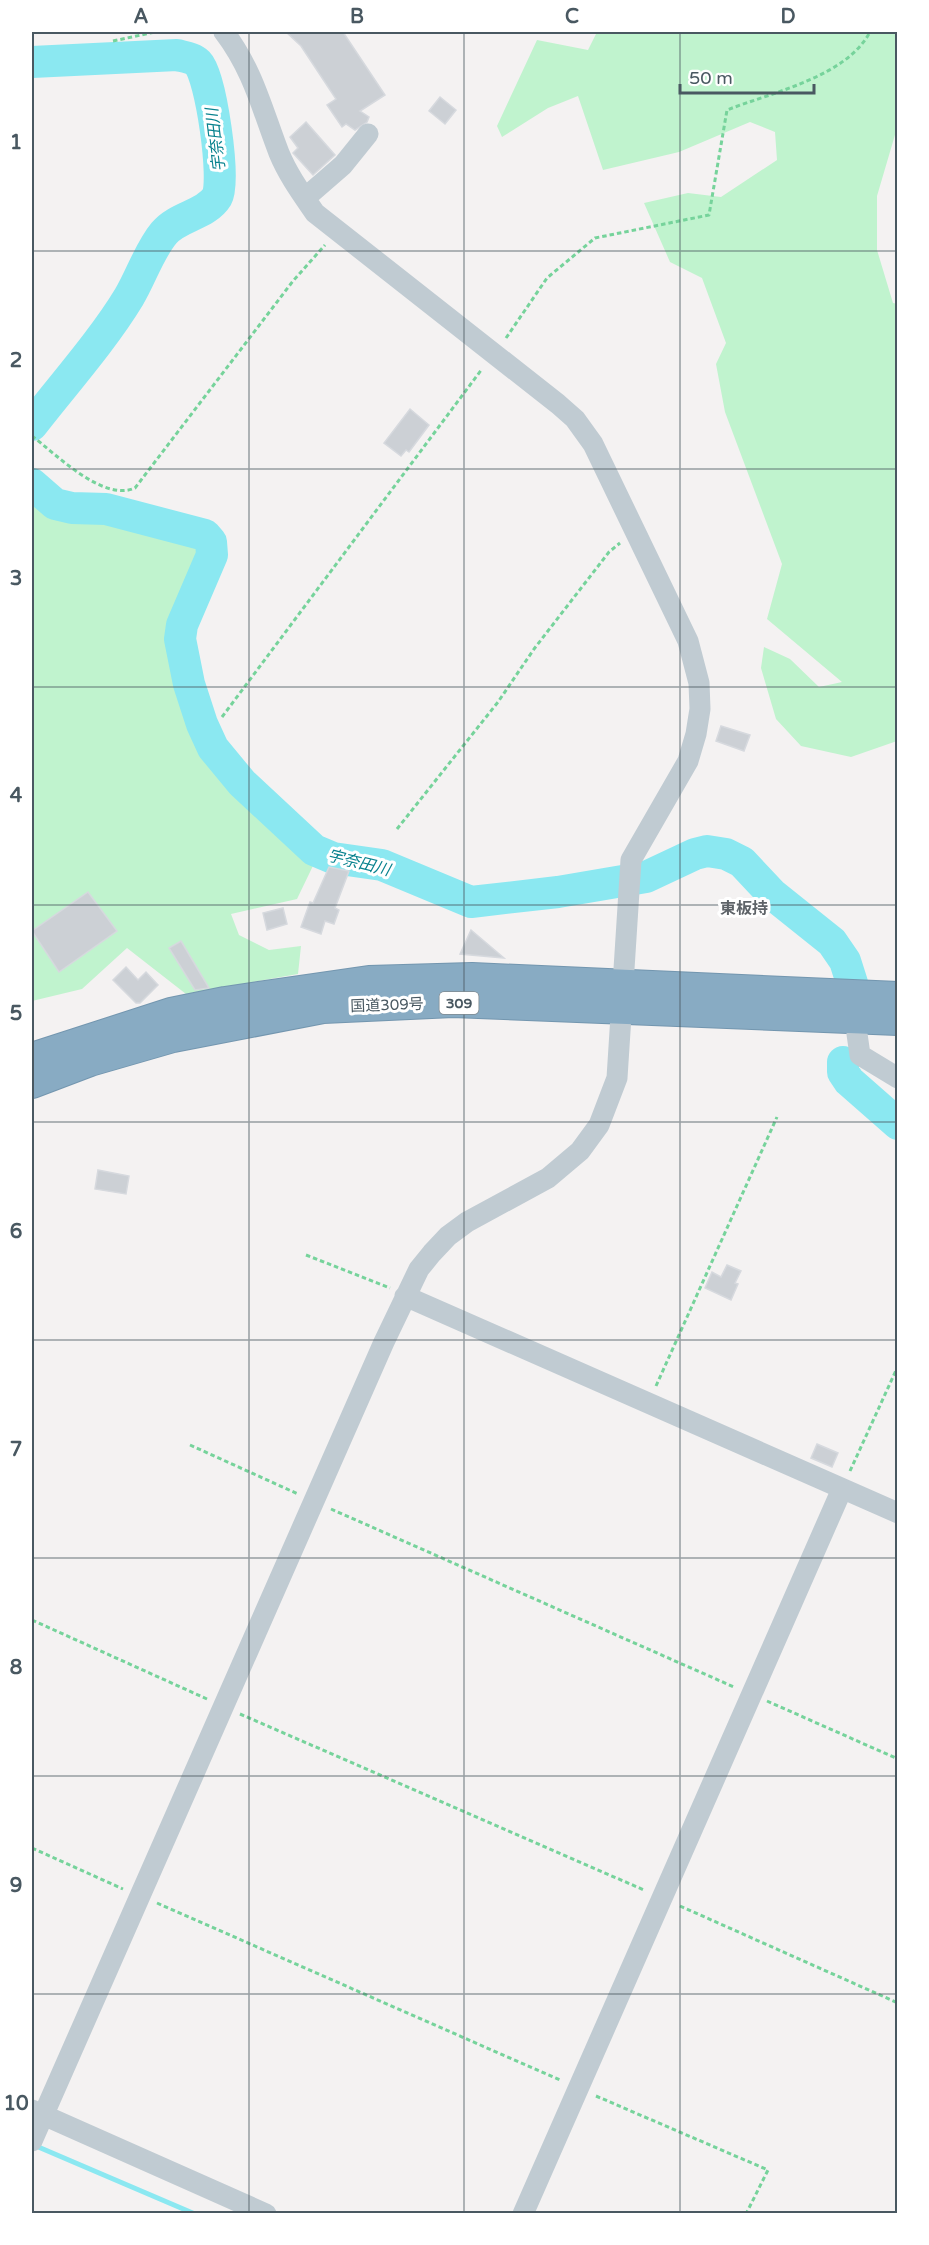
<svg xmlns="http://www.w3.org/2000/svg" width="929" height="2245" viewBox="0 0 929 2245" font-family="'Varela Round','Noto Sans JP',sans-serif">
  <rect width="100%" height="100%" fill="#f4f2f2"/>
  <path fill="#c0f3ce" d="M597 32H897V128L877 196V250L893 303 898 304 897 741 851 757 801 746 776 719 761 668 764 647 790 659 819 687 842 682 767 619 782 564 725 412 716 364 726 343 702 278 670 262 644 203 688 193 721 197 777 160 775 132 750 122 679 152 603 170 578 96 548 108 502 137 497 126 537 40 588 50Z
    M32 491C55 532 139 519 179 528 186 529 196 529 201 533 209 539 212 549 216 557L187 630 201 714 217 755 281 816 323 845 297 899 231 914 239 935 269 950 301 946 298 974 186 994 127 948 82 989 32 1001Z"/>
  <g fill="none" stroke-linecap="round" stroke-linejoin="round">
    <path stroke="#8be8f1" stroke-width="5" d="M36 2146 195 2214"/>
    <path stroke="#8be8f1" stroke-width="32" d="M32 62 177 55C184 57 193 58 198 63 211 76 226 182 217 197 206 215 178 216 164 233 149 251 141 277 129 297 103 340 63 385 32 425
      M32 484 55 504 72 508 106 509 205 535 211 542 212 555 182 625 180 639 189 684 202 724 213 748 242 783 314 850 333 858 382 865 471 902 558 892 646 877 695 854 707 851 726 854 742 862 772 894 832 942 845 961 852 983
      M843 1062V1072L849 1081 898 1124"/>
  </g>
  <path fill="#ccd0d5" stroke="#d6d9de" stroke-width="1.5" d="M286 32H343L385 95 360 111 369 117 367 122 355 130 346 124 342 127 327 105 336 99 301 46Z
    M440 97 456 110 445 124 429 111Z
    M306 122 335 155 313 175 293 153 298 148 290 137Z
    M410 409 429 425 409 452 406 450 401 456 384 443Z
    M721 726 750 735 744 751 716 741Z
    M329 867 349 871 335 908 339 910 334 924 325 921 321 934 301 927 310 902 313 903Z
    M88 892 117 931 59 972 32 931Z
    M283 908 287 924 267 930 263 913Z
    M471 930 504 958 460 954Z
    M181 941 209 988 195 990 169 948Z
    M126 967 138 980 146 972 158 985 140 1003H136L113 980Z
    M98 1170 129 1176 126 1194 95 1189Z
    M727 1265 741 1271 735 1283 738 1284 731 1300 705 1288 712 1272 721 1277Z
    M817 1444 838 1453 832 1467 811 1458Z"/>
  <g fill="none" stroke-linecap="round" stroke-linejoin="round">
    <defs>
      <path id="highway" d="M32 1058 171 1013 225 1002 369 981 472 978 898 997
        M32 1083 90 1061 173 1037 323 1008 453 1002 898 1020"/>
    </defs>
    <use href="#highway" stroke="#7396af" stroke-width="32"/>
    <path stroke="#76d39b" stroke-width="3" stroke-dasharray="4.5 3" stroke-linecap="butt" d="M113 41 155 32
      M506 338 547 278 595 238 709 215 727 110C773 92 846 77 870 32
      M32 436C57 455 103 502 135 488L293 281 325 245
      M222 717 482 369
      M397 829 498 702 534 649 609 552 620 543
      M306 1255 390 1288
      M656 1386 777 1117
      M190 1445 298 1494
      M850 1471 898 1366
      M331 1509 734 1687
      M32 1620 207 1699
      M767 1701 898 1759
      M240 1714 644 1890
      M32 1848 123 1889
      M157 1903 560 2080
      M680 1906 898 2003
      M596 2096 768 2170 746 2214"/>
    <path stroke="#c0cbd2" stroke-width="21" d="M305 198 343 165 368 134
      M859 1004 857 1034 860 1055 898 1078
      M405 1296 898 1513
      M32 2110 266 2214
      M32 2141 384 1342 419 1269 432 1253 448 1236 467 1222 548 1178 580 1151 599 1125 617 1078 631 860 688 761 696 734 700 709 699 683 688 641 593 444 575 419 558 404 315 213C302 194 288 175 279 153 262 109 253 70 224 32
      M523 2214 842 1489"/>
    <use href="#highway" stroke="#88abc3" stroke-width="30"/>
  </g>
  <path fill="none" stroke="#495861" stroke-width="1.5" stroke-opacity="0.55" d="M249 32V2214M464 32V2214M680 32V2214M32 251H898M32 469H898M32 687H898M32 905H898M32 1122H898M32 1340H898M32 1558H898M32 1776H898M32 1994H898"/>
  <g text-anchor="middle" stroke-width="6" stroke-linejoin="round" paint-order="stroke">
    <rect fill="#fff" stroke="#808a90" stroke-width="1.5" x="439.5" y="992" width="39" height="22" rx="4.5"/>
    <g font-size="14" font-weight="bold" fill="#495861">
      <text x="459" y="1008">309</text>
    </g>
    <g font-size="15" fill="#495861" stroke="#fff">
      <text transform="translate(387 1005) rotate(-2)" y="5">国道309号</text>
    </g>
    <g font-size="16" font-style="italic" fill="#08828e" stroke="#fff">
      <text transform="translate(215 140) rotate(-97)" y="6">宇奈田川</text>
      <text transform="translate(359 862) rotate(14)" y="6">宇奈田川</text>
    </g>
    <g font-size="16" font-weight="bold" fill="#5e6368" stroke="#fff">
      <text x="744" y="914">東板持</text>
    </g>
  </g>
  <rect width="929" height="2245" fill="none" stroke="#ffffff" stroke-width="66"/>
  <path d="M680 84v9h134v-9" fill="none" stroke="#495861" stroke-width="3"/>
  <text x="689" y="84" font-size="18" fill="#495861" stroke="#ffffff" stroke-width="4.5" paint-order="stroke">50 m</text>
  <rect x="33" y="33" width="863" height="2179" fill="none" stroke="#495861" stroke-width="2"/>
  <g font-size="20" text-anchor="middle" font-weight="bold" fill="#495861">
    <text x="141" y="23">A</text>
    <text x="357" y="23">B</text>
    <text x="572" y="23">C</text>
    <text x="788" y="23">D</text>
    <text x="16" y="149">1</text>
    <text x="16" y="367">2</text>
    <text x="16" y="585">3</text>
    <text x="16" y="802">4</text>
    <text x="16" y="1020">5</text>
    <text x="16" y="1238">6</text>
    <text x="16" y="1456">7</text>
    <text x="16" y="1674">8</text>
    <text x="16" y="1892">9</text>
    <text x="16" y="2110">10</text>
  </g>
</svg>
